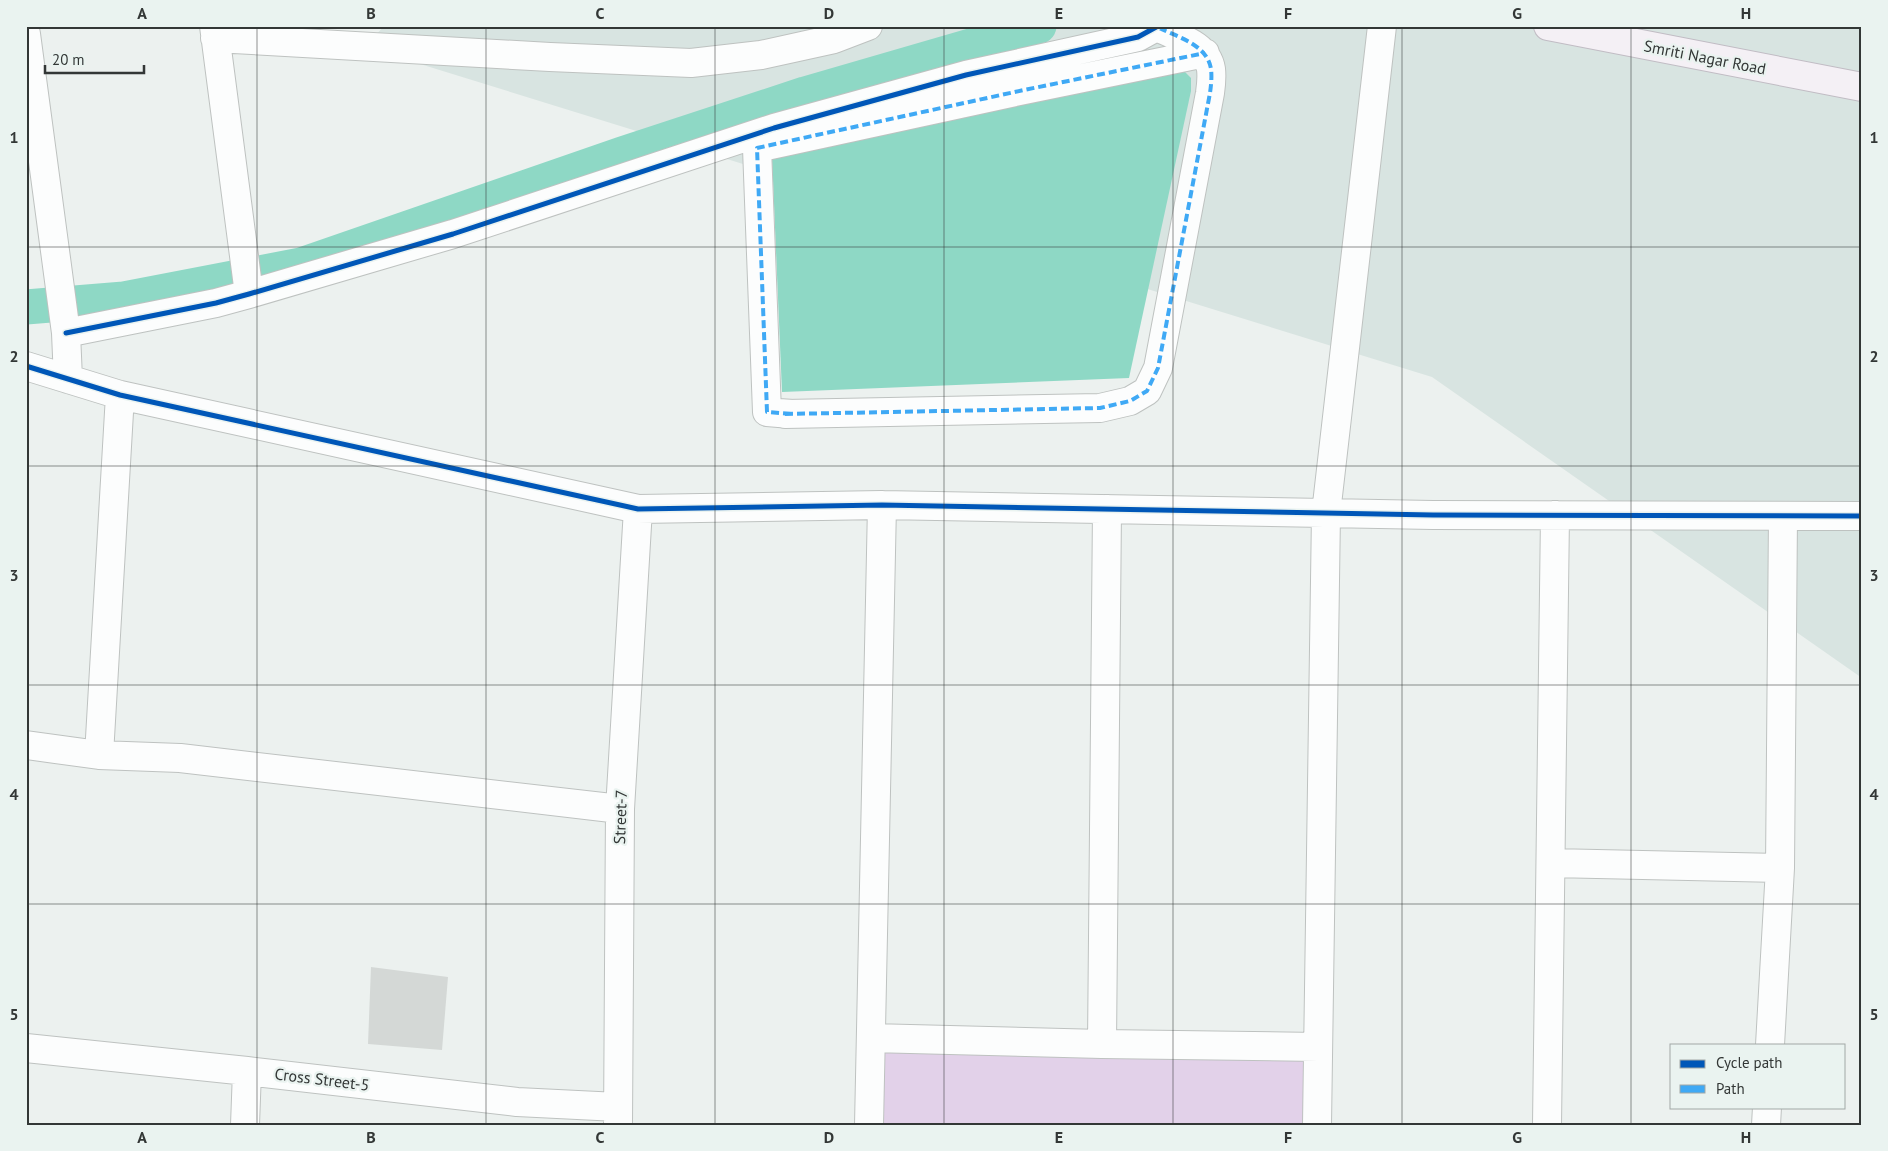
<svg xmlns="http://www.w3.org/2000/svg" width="1888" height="1151" viewBox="0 0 1888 1151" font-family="'PT Sans',sans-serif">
  <rect width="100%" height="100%" fill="#ecf1ef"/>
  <path fill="#d8e4e1" d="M384 26H1862V678L1432 377 365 47Z"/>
  <path fill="#e2d1e9" d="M871 1038 1318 1047 1317 1125H870Z"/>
  <path fill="#8ed8c5" d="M1173 70 1184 71 1191 78V91L1129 378 782 392 772 157Z"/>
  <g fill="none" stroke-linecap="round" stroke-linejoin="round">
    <path stroke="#8ed8c5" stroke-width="35" d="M26 307 124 299 301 265 622 154 805 94 1039 26"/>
  </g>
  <path fill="#d4d8d6" d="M371 967 448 977 442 1050 368 1044Z"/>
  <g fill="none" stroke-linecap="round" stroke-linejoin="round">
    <defs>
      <path id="minor" d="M214 26 249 294
        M26 34 66 333 68 379
        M215 38 550 57 691 63 761 55 834 39 868 26
        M66 333 216 303 249 294 453 234 774 128 966 75 1138 37 1158 26
        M26 366 120 395 638 509 882 505 1433 515 1862 516
        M785 414 1100 408 1130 401 1147 391 1158 368 1210 93C1211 86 1212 77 1211 69 1207 44 1177 37 1157 27
        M791 414 767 412 757 148 1024 90 1205 53
        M26 745 99 755 180 758 620 809
        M99 755 120 395
        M1551 863 1780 868
        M871 1038 1102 1044 1318 1047
        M1102 1044 1107 509
        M1770 1045 1780 868 1783 516
        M26 1048 247 1071 517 1102 618 1107
        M245 1125 247 1071
        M618 1125 620 809 638 509
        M869 1125 882 505
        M1317 1125 1326 513 1382 26
        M1547 1125 1555 515
        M1766 1125 1767 1107"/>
      <path id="major" d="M1548 26 1862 87"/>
    </defs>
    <use href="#minor" stroke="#bec2c0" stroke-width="30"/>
    <use href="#major" stroke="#c1bcc4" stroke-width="30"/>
    <use href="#minor" stroke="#fcfdfd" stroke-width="28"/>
    <use href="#major" stroke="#f4f0f5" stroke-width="28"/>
    <path stroke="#3fa9f5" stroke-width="4" stroke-dasharray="8 4" stroke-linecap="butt" d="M785 414 1100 408 1130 401 1147 391 1158 368 1210 93C1211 86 1212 77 1211 69 1207 44 1177 37 1157 27
      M791 414 767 412 757 148 1024 90 1205 53"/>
    <defs>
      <path id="cycleway" d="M66 333 216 303 249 294 453 234 774 128 966 75 1138 37 1158 26
        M26 366 120 395 638 509 882 505 1433 515 1862 516"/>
    </defs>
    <use href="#cycleway" stroke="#eaf3f0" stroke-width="8"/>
    <use href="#cycleway" stroke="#0057b8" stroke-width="5"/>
  </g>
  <path fill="none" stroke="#333736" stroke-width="1" stroke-opacity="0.55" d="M257 26V1125M486 26V1125M715 26V1125M944 26V1125M1173 26V1125M1402 26V1125M1631 26V1125M26 247H1862M26 466H1862M26 685H1862M26 904H1862"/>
  <g text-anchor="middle" stroke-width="4.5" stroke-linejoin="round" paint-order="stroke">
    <g font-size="16" fill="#333736" stroke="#eaf3f0">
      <text transform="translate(1705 57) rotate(11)" y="6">Smriti Nagar Road</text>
      <text transform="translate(620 817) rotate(-88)" y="6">Street-7</text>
      <text transform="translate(322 1079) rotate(7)" y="6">Cross Street-5</text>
    </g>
  </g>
  <rect width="1888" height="1151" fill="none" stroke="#eaf3f0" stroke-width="55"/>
  <rect x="1670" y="1044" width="175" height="65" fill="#eaf3f0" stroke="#a1a8a6"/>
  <rect x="1680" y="1060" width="25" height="8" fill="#0057b8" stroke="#a1a8a6"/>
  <text x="1716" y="1068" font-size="15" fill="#333736">Cycle path</text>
  <rect x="1680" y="1085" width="25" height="8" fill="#3fa9f5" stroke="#a1a8a6"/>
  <text x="1716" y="1094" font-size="15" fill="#333736">Path</text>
  <path d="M45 65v8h99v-8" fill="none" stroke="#333736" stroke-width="2.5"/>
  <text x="52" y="65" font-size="15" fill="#333736" stroke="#eaf3f0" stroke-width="4" paint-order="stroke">20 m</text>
  <rect x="28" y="28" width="1832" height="1096" fill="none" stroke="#333736" stroke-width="2"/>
  <g font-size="16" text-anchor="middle" font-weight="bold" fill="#333736">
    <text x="142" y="19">A</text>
    <text x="371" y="19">B</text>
    <text x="600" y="19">C</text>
    <text x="829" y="19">D</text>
    <text x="1059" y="19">E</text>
    <text x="1288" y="19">F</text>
    <text x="1517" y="19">G</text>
    <text x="1746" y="19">H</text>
    <text x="14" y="143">1</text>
    <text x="1874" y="143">1</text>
    <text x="14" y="362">2</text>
    <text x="1874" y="362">2</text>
    <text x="14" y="581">3</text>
    <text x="1874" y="581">3</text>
    <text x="14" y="800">4</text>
    <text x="1874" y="800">4</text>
    <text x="14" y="1020">5</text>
    <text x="1874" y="1020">5</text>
    <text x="142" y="1143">A</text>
    <text x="371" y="1143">B</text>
    <text x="600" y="1143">C</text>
    <text x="829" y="1143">D</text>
    <text x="1059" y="1143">E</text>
    <text x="1288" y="1143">F</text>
    <text x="1517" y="1143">G</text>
    <text x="1746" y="1143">H</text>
  </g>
</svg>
